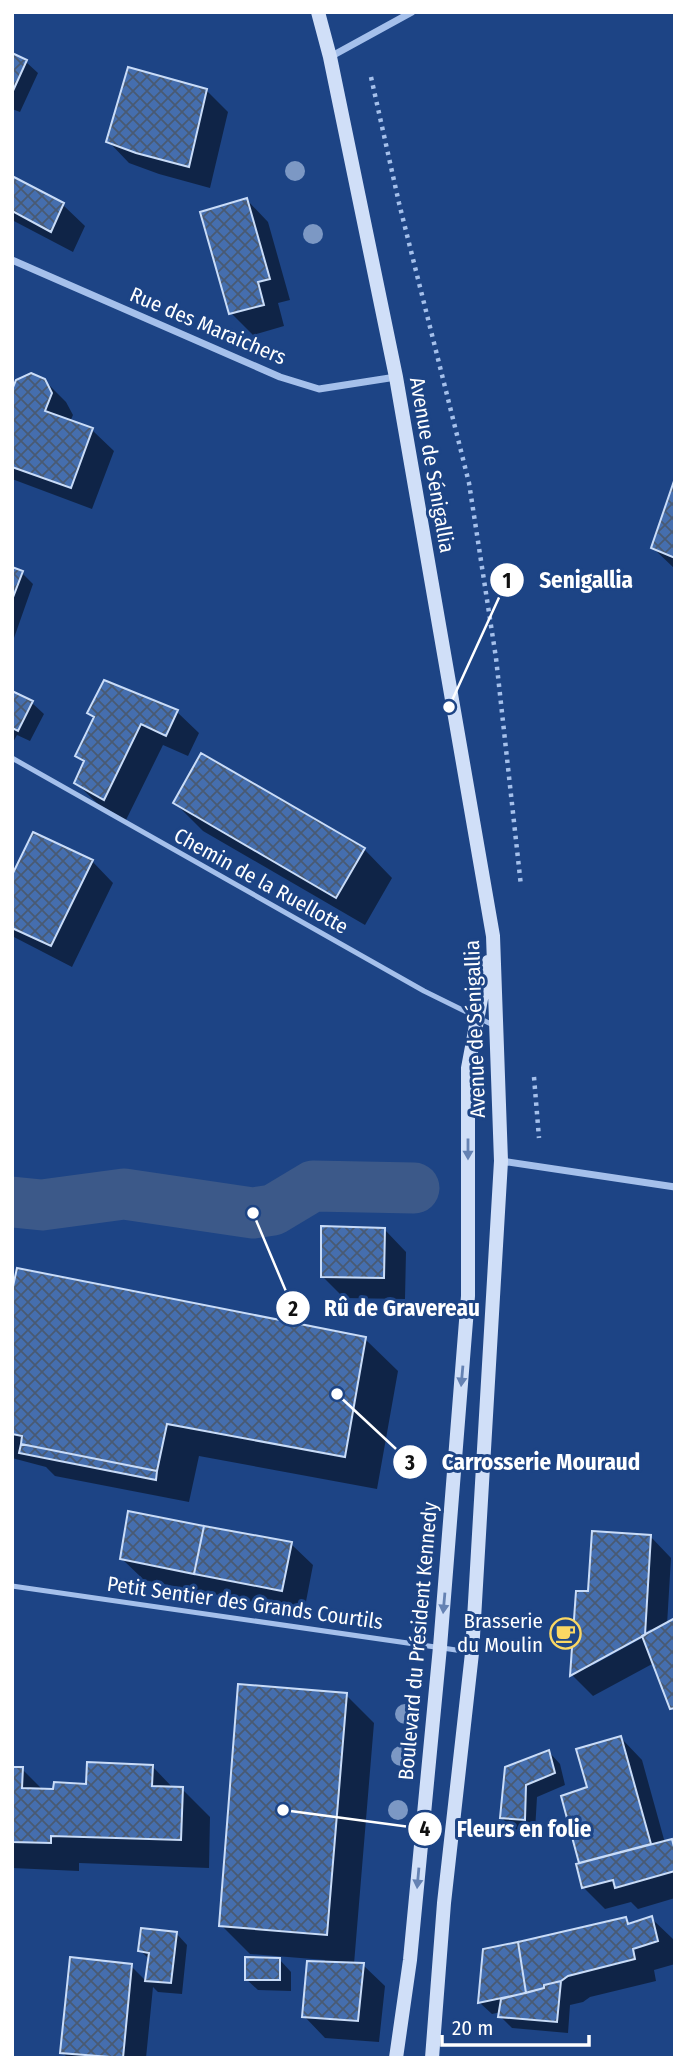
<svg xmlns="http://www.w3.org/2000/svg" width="687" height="2070" viewBox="0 0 687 2070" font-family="'Fira Sans Condensed',sans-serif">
  <defs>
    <pattern id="building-cross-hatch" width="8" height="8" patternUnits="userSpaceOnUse" patternTransform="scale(1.75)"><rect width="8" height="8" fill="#456eae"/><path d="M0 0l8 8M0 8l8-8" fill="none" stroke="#495a73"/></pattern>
  </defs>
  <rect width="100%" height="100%" fill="#1d4485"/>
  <path fill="#0007" fill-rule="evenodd" d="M12 55 26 62 38 73 20 112 12 109Z
    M206 90 228 112 210 188 159 174 129 163 108 141Z
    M12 178 63 205 85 226 73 252 12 220Z
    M247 200 268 222 290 300 278 303 284 326 253 335 231 313Z
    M44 380 66 402 73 415 70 422 92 430 114 451 92 509 12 479V395Z
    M675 484V569L653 548Z
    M12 569 22 573 33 584 14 638Z
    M12 693 32 703 44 714 30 741 17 735 12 744Z
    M177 712 199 733 188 756 163 745 126 820 98 804 76 783 85 763 77 756 95 719 89 713Z
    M175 803 364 849 392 878 365 925 203 831Z
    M92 861 113 883 72 967 12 936V879Z
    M385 1230 406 1252 405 1299 344 1298 322 1276Z
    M12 1300 365 1339 398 1371 377 1489 199 1456 189 1502 55 1476 46 1467 12 1458Z
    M650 1536 671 1558 667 1625 675 1621V1711L654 1663 593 1696 572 1675 577 1593H589ZM651 1629 653 1632 593 1665V1661Z
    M291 1544 313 1565 304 1612 144 1580 122 1559Z
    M346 1695 374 1723 354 1964 363 1965 385 1986 379 2042 325 2038 304 2016 325 1960 250 1954 221 1925Z
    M621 1738 642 1760 665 1843 671 1841 675 1845V1898L638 1909 631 1902 605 1909 583 1887 581 1864 563 1797 589 1788Z
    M549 1752 560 1764 565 1785 537 1797 535 1831 513 1829 502 1818Z
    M152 1766 174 1789H182L210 1817 209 1868 79 1863V1871L12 1868V1769H22L44 1791 88 1785Z
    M651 1918 673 1939 675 1964 654 1970 656 1981 590 1997 583 2002 570 2005 568 2033 512 2028 500 2016 501 2012 492 2014 480 2003 485 1951 625 1919 631 1925Z
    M176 1933 187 1945 182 1994 158 1992 153 1987 146 2058H68L62 2052 131 1966 146 1981 149 1959 140 1950Z
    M280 1960 291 1972V1991L258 1990 246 1979Z"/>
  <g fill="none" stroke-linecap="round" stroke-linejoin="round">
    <path stroke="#3c5989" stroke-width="51" d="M12 1202 42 1205 124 1194 253 1213 273 1210 313 1186 414 1188"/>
  </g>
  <path fill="url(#building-cross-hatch)" stroke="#c9dcf8" stroke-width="2" d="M12 53 27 60 12 93Z
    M128 67 207 89 189 167 136 153 106 142Z
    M12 176 64 203 51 232 12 211Z
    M247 198 270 279 258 282 264 305 229 314 200 212Z
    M31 373 45 379 52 393 45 411 93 428 71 488 12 467V390L16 380Z
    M675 478V558L651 548Z
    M12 567 23 571 12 600Z
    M104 680 178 710 166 736 141 724 104 800 74 783 84 761 75 756 94 717 87 713Z
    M12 691 33 701 18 731 12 728Z
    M201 753 365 848 336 898 173 803Z
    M33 832 93 860 51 946 12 928V875Z
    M321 1226 385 1228 384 1278 321 1277Z
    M17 1268 366 1337 345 1457 167 1424 157 1471 21 1444 22 1436 12 1434V1291Z
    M21 1444 157 1471 156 1480 19 1453Z
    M128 1511 204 1526 194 1574 120 1559Z
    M204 1526 292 1542 282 1591 194 1574Z
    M592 1531 651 1535 645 1635 570 1676 576 1591H588Z
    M675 1618V1708L670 1709 642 1636Z
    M238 1684 347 1693 327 1935 219 1926Z
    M621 1736 651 1844 579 1863 561 1796 587 1787 576 1749Z
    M549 1750 555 1773 526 1785 525 1820 500 1818 505 1767Z
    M87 1762 153 1765 152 1786 183 1787 181 1840 51 1836V1843L12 1842V1767H23L22 1788 53 1789 54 1782 86 1784Z
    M672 1839 675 1851V1871L615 1888 613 1880 582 1888 576 1864Z
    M652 1916 658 1941 633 1949 635 1959 568 1976 561 1981 544 1985V1988L526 1993 518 1942 626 1917 628 1924Z
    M141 1928 177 1932 171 1983 145 1981 149 1953 138 1951Z
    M518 1942 526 1993 478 2003 483 1949Z
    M70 1957 132 1964 123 2058 60 2053Z
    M245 1957 280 1958V1980H245Z
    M307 1961 364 1963 358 2021 302 2017Z
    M561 1981 557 2022 498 2017 501 1999 544 1988V1985Z"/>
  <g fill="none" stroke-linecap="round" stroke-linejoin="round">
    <path stroke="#a5c0eb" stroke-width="4.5" stroke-dasharray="3.5 5" stroke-linecap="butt" d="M371 77 399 203 469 483 496 658 521 886
      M534 1077 539 1138"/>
    <path stroke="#a5c0eb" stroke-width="5" d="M12 758 424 991 493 1025
      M12 1586 470 1652"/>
    <path stroke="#a5c0eb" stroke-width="7" d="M330 57 412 12
      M12 260 280 377 319 389 396 377
      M501 1161 675 1187"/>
    <path stroke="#d0dff8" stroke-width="14" d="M318 12 330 57 396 377 493 936 501 1161 472 1653 444 1903 432 2058
      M396 2058 410 1960 440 1647 468 1296V1068L488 962"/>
  </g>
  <g fill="#7c98c4">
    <circle cx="295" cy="171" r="10"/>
    <circle cx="313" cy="234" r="10"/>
    <circle cx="405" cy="1714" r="10"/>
    <circle cx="401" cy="1756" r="10"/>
    <circle cx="398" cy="1810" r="10"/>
  </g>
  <defs><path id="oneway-solid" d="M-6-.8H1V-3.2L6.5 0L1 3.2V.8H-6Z" transform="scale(1.75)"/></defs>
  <g fill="#6582b3">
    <use href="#oneway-solid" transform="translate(468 1149) rotate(90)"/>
    <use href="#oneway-solid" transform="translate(462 1376) rotate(95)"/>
    <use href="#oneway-solid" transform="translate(444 1603) rotate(95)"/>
    <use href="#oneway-solid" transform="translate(418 1878) rotate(95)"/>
  </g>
  <defs>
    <symbol id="cafe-ring" viewBox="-11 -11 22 22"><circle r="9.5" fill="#1d4485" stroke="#fad763" stroke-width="1.5"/><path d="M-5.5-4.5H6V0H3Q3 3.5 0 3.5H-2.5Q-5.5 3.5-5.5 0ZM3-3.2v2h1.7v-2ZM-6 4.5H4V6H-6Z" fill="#fad763"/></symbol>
  </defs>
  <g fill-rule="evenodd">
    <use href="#cafe-ring" x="548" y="1616" width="35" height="35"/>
  </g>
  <g text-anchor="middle" stroke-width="6" stroke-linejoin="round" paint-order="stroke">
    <g font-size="21" fill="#fff" stroke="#1d4485">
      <text transform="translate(208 326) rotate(23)" y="7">Rue des Maraichers</text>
      <text transform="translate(432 465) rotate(80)" y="7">Avenue de Sénigallia</text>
      <text transform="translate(261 881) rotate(29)" y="7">Chemin de la Ruellotte</text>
      <text transform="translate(475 1029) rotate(-92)" y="7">Avenue de Sénigallia</text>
      <text transform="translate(245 1603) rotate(8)" y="7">Petit Sentier des Grands Courtils</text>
      <text transform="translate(418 1641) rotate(-85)" y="7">Boulevard du Président Kennedy</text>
    </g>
    <g font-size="21" fill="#fff" stroke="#1d4485" text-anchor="end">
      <text x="543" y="1628">Brasserie<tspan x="543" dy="24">du Moulin</tspan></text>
    </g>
  </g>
  <path fill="none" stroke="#fff" stroke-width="2.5" d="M449 707L507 580M253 1213L293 1308M337 1394L410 1462M283 1810L425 1829"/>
  <g fill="#fff" stroke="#1d4485" stroke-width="2.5">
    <circle cx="449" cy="707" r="7"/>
    <circle cx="253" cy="1213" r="7"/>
    <circle cx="337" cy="1394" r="7"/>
    <circle cx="283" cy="1810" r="7"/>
    <circle cx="507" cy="580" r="18"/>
    <circle cx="293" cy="1308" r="18"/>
    <circle cx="410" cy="1462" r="18"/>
    <circle cx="425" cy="1829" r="18"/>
  </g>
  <g font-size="21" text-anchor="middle" font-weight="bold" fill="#111">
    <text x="507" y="588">1</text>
    <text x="293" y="1316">2</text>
    <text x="410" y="1470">3</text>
    <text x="425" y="1836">4</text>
  </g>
  <g font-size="23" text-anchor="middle" font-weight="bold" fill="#fff" stroke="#1d4485" stroke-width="6" stroke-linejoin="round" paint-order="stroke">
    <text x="586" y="588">Senigallia</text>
    <text x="402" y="1316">Rû de Gravereau</text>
    <text x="541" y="1470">Carrosserie Mouraud</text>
    <text x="524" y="1837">Fleurs en folie</text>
  </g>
  <rect width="687" height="2070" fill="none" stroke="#ffffff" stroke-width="28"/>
  <path d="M442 2035v10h147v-10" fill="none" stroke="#ffffff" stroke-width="3.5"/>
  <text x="452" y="2035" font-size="21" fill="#ffffff" stroke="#1d4485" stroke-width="5" paint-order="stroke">20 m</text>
</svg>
